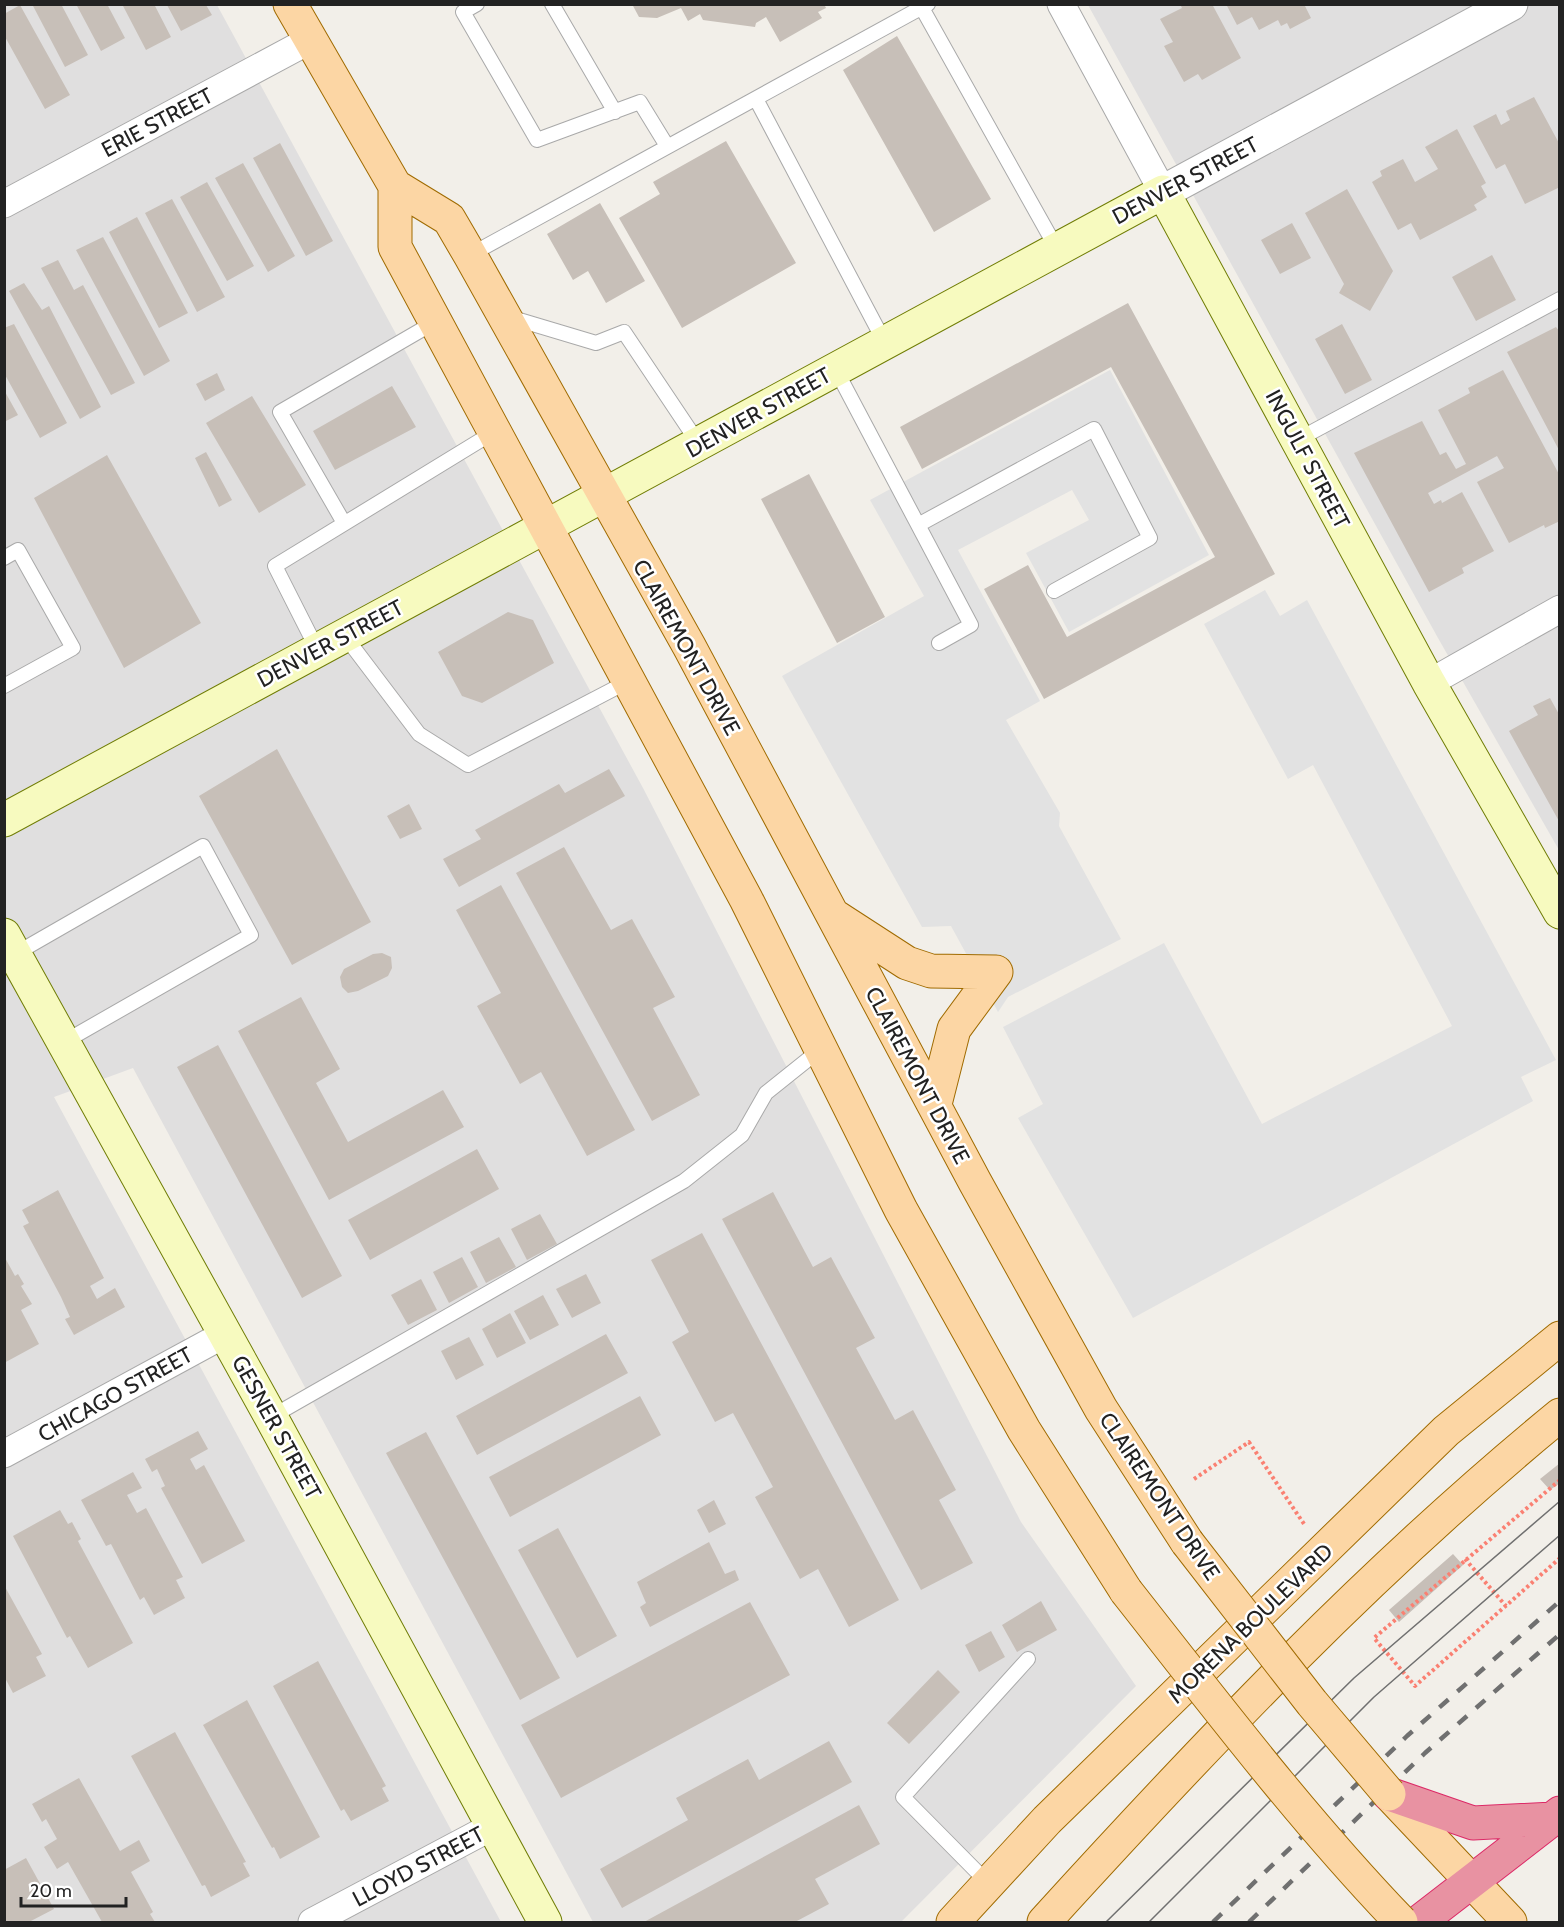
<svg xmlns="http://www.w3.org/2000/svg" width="1564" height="1927" viewBox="0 0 1564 1927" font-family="Cabin,sans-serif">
  <rect width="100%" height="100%" fill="#f2efe9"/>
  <path fill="#e0dfdf" d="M5 5H217L643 788 1021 1522 1136 1686 901 1922H593L133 1068 54 1097 501 1922H5Z
    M1088 5H1559V850L1438 638Z"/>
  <path fill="#e2e2e2" d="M1110 370 1209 555 1069 632 1026 553 1089 520 1072 490 958 550 1040 701 1006 720 1060 813 1059 826 1121 939 1008 997 998 1012 951 926 922 927 782 676 924 596 870 500Z
    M1265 590 1280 616 1307 600 1556 1060 1521 1077 1533 1101 1133 1318 1018 1118 1043 1104 1003 1027 1164 943 1262 1124 1452 1026 1313 765 1288 779 1204 624Z"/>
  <path fill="#c7bfb8" d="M32 4H61L88 55 65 67Z
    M76 4H107L125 38 101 51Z
    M122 4H154L171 37 146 50Z
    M632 4H824L826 8 818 12 822 18 780 42 766 17 756 23 755 27 703 20 700 14 688 21 681 8 657 18 639 17Z
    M1180 4H1212L1241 58 1202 80 1198 74 1184 82 1164 46 1173 42 1160 19 1182 8Z
    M1226 4H1304L1311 18 1290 29 1287 23 1281 26 1278 20 1259 30 1252 17 1237 25Z
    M20 5 70 95 45 109 4 35V14Z
    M167 5H206L212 15 181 31Z
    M897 36 991 199 934 232 843 70Z
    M1534 97 1560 145V187L1525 204 1505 164 1496 169 1473 126 1496 114 1501 125 1510 120 1506 111Z
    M1457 129 1486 183 1481 186 1487 197 1474 205 1477 210 1420 240 1411 223 1398 230 1372 182 1382 176 1380 171 1403 159 1415 182 1438 169 1425 147Z
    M726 141 796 263 682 328 619 218 660 194 653 182Z
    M280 143 333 241 306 256 253 158Z
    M243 163 295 256 268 272 215 178Z
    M207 182 254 266 227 281 180 197Z
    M1347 189 1393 271 1370 311 1339 293 1344 284 1305 213Z
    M172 199 225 297 197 312 145 213Z
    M600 203 645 281 606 303 588 271 573 280 547 234Z
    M137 217 188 313 159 328 109 232Z
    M1292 223 1311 258 1280 274 1261 240Z
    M103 237 170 361 144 376 76 250Z
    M1492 255 1516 300 1476 321 1452 277Z
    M58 260 74 290 83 285 135 383 111 395 41 268Z
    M24 283 42 310 49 306 101 407 80 419 9 291Z
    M1128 303 1275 574 1044 699 984 589 1028 565 1067 637 1215 557 1111 367 922 469 900 427Z
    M14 324 67 423 40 438 4 373V328Z
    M1342 324 1372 380 1345 394 1315 339Z
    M1556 327 1560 332V452L1507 352Z
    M1503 370 1560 476V521L1545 528 1544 525 1509 543 1477 482 1504 468 1497 456 1428 493 1434 504 1441 500 1442 503 1462 492 1494 551 1462 568 1464 573 1429 592 1354 453 1422 421 1440 455 1446 452 1456 469 1466 464 1438 410 1470 393 1468 388Z
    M217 373 225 390 205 401 196 384Z
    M392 386 416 427 335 470 313 431Z
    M4 390 18 415 4 422Z
    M252 396 306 485 259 513 206 423Z
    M206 452 232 500 219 507 195 458Z
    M107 455 201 623 124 668 34 498Z
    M809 474 885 617 837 643 761 499Z
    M508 612 533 620 554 663 482 703 462 696 438 652Z
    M1550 698 1560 716V823L1509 731 1538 715 1533 706Z
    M277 749 371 922 292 965 199 796Z
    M609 769 625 796 459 887 443 859 481 839 475 830 559 784 565 793Z
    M409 804 422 829 400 839 387 816Z
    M564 847 611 930 632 919 675 997 653 1008 700 1095 652 1121 516 873Z
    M501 885 635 1130 587 1156 541 1072 520 1084 477 1006 501 993 456 910Z
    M382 953 391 957 392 968 388 976 358 991 348 993 342 987 340 977 344 969 373 954Z
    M301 997 340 1069 316 1083 348 1142 443 1090 464 1127 329 1200 238 1031Z
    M218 1045 342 1276 302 1298 177 1067Z
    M477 1149 499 1189 370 1260 348 1220Z
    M58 1190 104 1278 90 1286 97 1299 115 1288 125 1307 74 1335 65 1319 70 1317 61 1297 23 1226 29 1223 22 1210Z
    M773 1192 813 1267 831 1257 875 1338 856 1348 895 1420 913 1410 956 1490 939 1500 973 1563 921 1590 722 1219Z
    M540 1214 557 1244 527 1260 511 1229Z
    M702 1233 899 1600 849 1627 818 1569 800 1579 755 1497 773 1487 733 1413 715 1422 672 1342 689 1332 651 1260Z
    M499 1237 516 1267 486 1283 470 1252Z
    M4 1256 15 1276 18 1274 24 1284 21 1286 32 1304 21 1310 39 1344 4 1363Z
    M462 1257 478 1287 449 1303 433 1272Z
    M586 1274 601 1303 572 1318 556 1289Z
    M421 1279 437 1310 408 1325 391 1295Z
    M543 1295 559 1325 530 1340 514 1311Z
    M510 1313 526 1343 497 1358 482 1329Z
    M606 1334 628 1373 477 1455 456 1416Z
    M469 1337 484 1365 456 1380 441 1351Z
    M640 1396 661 1435 510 1517 489 1477Z
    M198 1431 208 1449 190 1459 196 1470 204 1465 245 1541 202 1564 161 1488 165 1486 157 1469 152 1472 145 1459Z
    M426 1432 560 1678 520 1700 386 1453Z
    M1560 1463V1483L1550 1490 1540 1479Z
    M133 1472 142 1488 127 1495 137 1513 146 1508 183 1577 176 1580 185 1598 154 1615 144 1597 140 1600 111 1544 106 1546 81 1500Z
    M714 1500 726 1524 709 1533 697 1510Z
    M60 1510 68 1524 72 1522 81 1539 78 1541 133 1643 88 1668 70 1636 67 1638 13 1536Z
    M558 1528 617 1636 577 1658 518 1550Z
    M709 1542 725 1574 735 1570 739 1580 650 1627 640 1607 646 1603 637 1582Z
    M1453 1554 1463 1565 1399 1622 1389 1610Z
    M4 1585 42 1654 36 1657 46 1676 13 1693 4 1676Z
    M1041 1601 1057 1630 1017 1652 1002 1625Z
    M750 1602 790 1675 561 1798 521 1725Z
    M991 1631 1005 1657 979 1672 965 1645Z
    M318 1661 386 1786 382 1788 389 1801 351 1821 344 1809 341 1811 273 1686Z
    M938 1670 960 1692 909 1744 887 1723Z
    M247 1700 320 1837 280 1859 274 1847 272 1848 203 1725Z
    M175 1732 246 1862 243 1863 250 1876 211 1897 205 1885 202 1886 131 1756Z
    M829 1741 852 1782 622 1908 600 1869 688 1820 676 1798 748 1759 759 1780Z
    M79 1778 120 1851 139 1840 150 1861 131 1872 153 1912 150 1914 155 1922H102L68 1862 57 1869 44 1847 57 1839 46 1819 42 1822 32 1804Z
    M859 1805 880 1844 815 1879 829 1904 795 1922H644Z
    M26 1858 54 1909 29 1922H4V1870Z"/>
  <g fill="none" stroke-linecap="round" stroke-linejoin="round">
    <defs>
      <path id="service" d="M477 4 463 12 537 140 640 102 667 146
        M552 4 615 112
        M922 8 1057 249
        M756 99 885 343
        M470 255 928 4
        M509 317 596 343 624 332 699 444
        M836 370 971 625 939 643
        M1297 440 1560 299
        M344 523 280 412 435 322
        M918 525 1094 429 1150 538 1054 591
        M4 558 18 550 73 648 4 686
        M344 635 419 734 468 765 629 681
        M317 649 275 566 494 432
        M15 954 203 846 251 935 64 1042
        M271 1417 684 1181 742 1135 766 1093 821 1049
        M989 1884 903 1797 1028 1659"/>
      <path id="minor" d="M1061 4 1163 192
        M4 204 310 40
        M1429 683 1560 609
        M4 1454 225 1334
        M312 1922 493 1826"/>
      <path id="tertiary" d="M1163 192 1511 4"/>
      <path id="secondary" d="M4 820 1163 192 1429 683 1560 912
        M4 935 271 1417 545 1922"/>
      <path id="primary" d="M290 4 395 186 449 219 470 255 689 646 975 1182 1101 1409 1187 1542
        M395 186V247L746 899 901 1210 1024 1430 1126 1591
        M836 917 907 963 931 971 996 972
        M935 1104 954 1029 996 972
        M1389 1794 1510 1922
        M953 1922 1047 1820 1446 1431 1560 1338
        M1044 1922C1206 1744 1373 1568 1560 1415"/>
      <path id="motorway" d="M1389 1794 1473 1823 1553 1819
        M1419 1922 1560 1813"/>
    </defs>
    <use href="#service" stroke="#a9a9a9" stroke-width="16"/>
    <use href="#minor" stroke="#a9a9a9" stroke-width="29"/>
    <use href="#tertiary" stroke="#a9a9a9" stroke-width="35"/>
    <use href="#secondary" stroke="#707d05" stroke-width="35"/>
    <use href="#primary" stroke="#a06b00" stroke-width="35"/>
    <use href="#motorway" stroke="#dc2a67" stroke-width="35"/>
    <path stroke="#fa8072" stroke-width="4" stroke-dasharray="3 3" stroke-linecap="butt" d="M1194 1479 1249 1442 1304 1524
      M1560 1480 1374 1638 1415 1686 1560 1558
      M1465 1559 1506 1606"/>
    <use href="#service" stroke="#fff" stroke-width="14"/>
    <use href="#minor" stroke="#fff" stroke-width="27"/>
    <use href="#tertiary" stroke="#fff" stroke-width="33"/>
    <use href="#secondary" stroke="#f7fabf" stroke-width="33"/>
    <use href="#primary" stroke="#fcd6a4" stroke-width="33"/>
    <use href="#motorway" stroke="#e892a2" stroke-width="33"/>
    <path stroke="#707070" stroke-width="1.5" d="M1106 1922 1354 1678 1560 1501
      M1149 1922 1374 1697 1560 1535"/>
    <path stroke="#707070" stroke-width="4.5" stroke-dasharray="12 12" stroke-linecap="butt" d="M1213 1922 1407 1736 1560 1601
      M1249 1922 1425 1753 1560 1634"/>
    <defs>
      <path id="primary-bridge" d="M1187 1542 1312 1703 1389 1794
        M1126 1591C1215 1704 1302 1819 1401 1922"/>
    </defs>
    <use href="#primary-bridge" stroke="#a06b00" stroke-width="35" stroke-linecap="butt"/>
    <use href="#primary-bridge" stroke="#fcd6a4" stroke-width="33"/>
  </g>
  <g text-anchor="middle" stroke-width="5" stroke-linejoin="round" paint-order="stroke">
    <g font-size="22" fill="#222" stroke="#fff">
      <text transform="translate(157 122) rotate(-28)" y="8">ERIE STREET</text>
      <text transform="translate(1185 180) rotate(-28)" y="8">DENVER STREET</text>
      <text transform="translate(758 412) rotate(-29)" y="8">DENVER STREET</text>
      <text transform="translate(1308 459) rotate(62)" y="8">INGULF STREET</text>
      <text transform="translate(330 643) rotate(-28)" y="8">DENVER STREET</text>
      <text transform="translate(687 647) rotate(61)" y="8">CLAIREMONT DRIVE</text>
      <text transform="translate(918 1075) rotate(62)" y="8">CLAIREMONT DRIVE</text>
      <text transform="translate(115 1394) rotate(-29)" y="8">CHICAGO STREET</text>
      <text transform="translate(277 1427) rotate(61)" y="8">GESNER STREET</text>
      <text transform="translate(1160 1496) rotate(56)" y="8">CLAIREMONT DRIVE</text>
      <text transform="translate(1250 1623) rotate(-44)" y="8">MORENA BOULEVARD</text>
      <text transform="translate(418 1866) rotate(-28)" y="8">LLOYD STREET</text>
    </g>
  </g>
  <rect width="1564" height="1927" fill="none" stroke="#222222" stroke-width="12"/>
  <path d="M21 1897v9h105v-9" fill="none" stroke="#222222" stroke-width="3"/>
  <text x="30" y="1897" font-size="18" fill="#222222" stroke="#ffffff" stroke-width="4.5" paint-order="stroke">20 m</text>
</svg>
